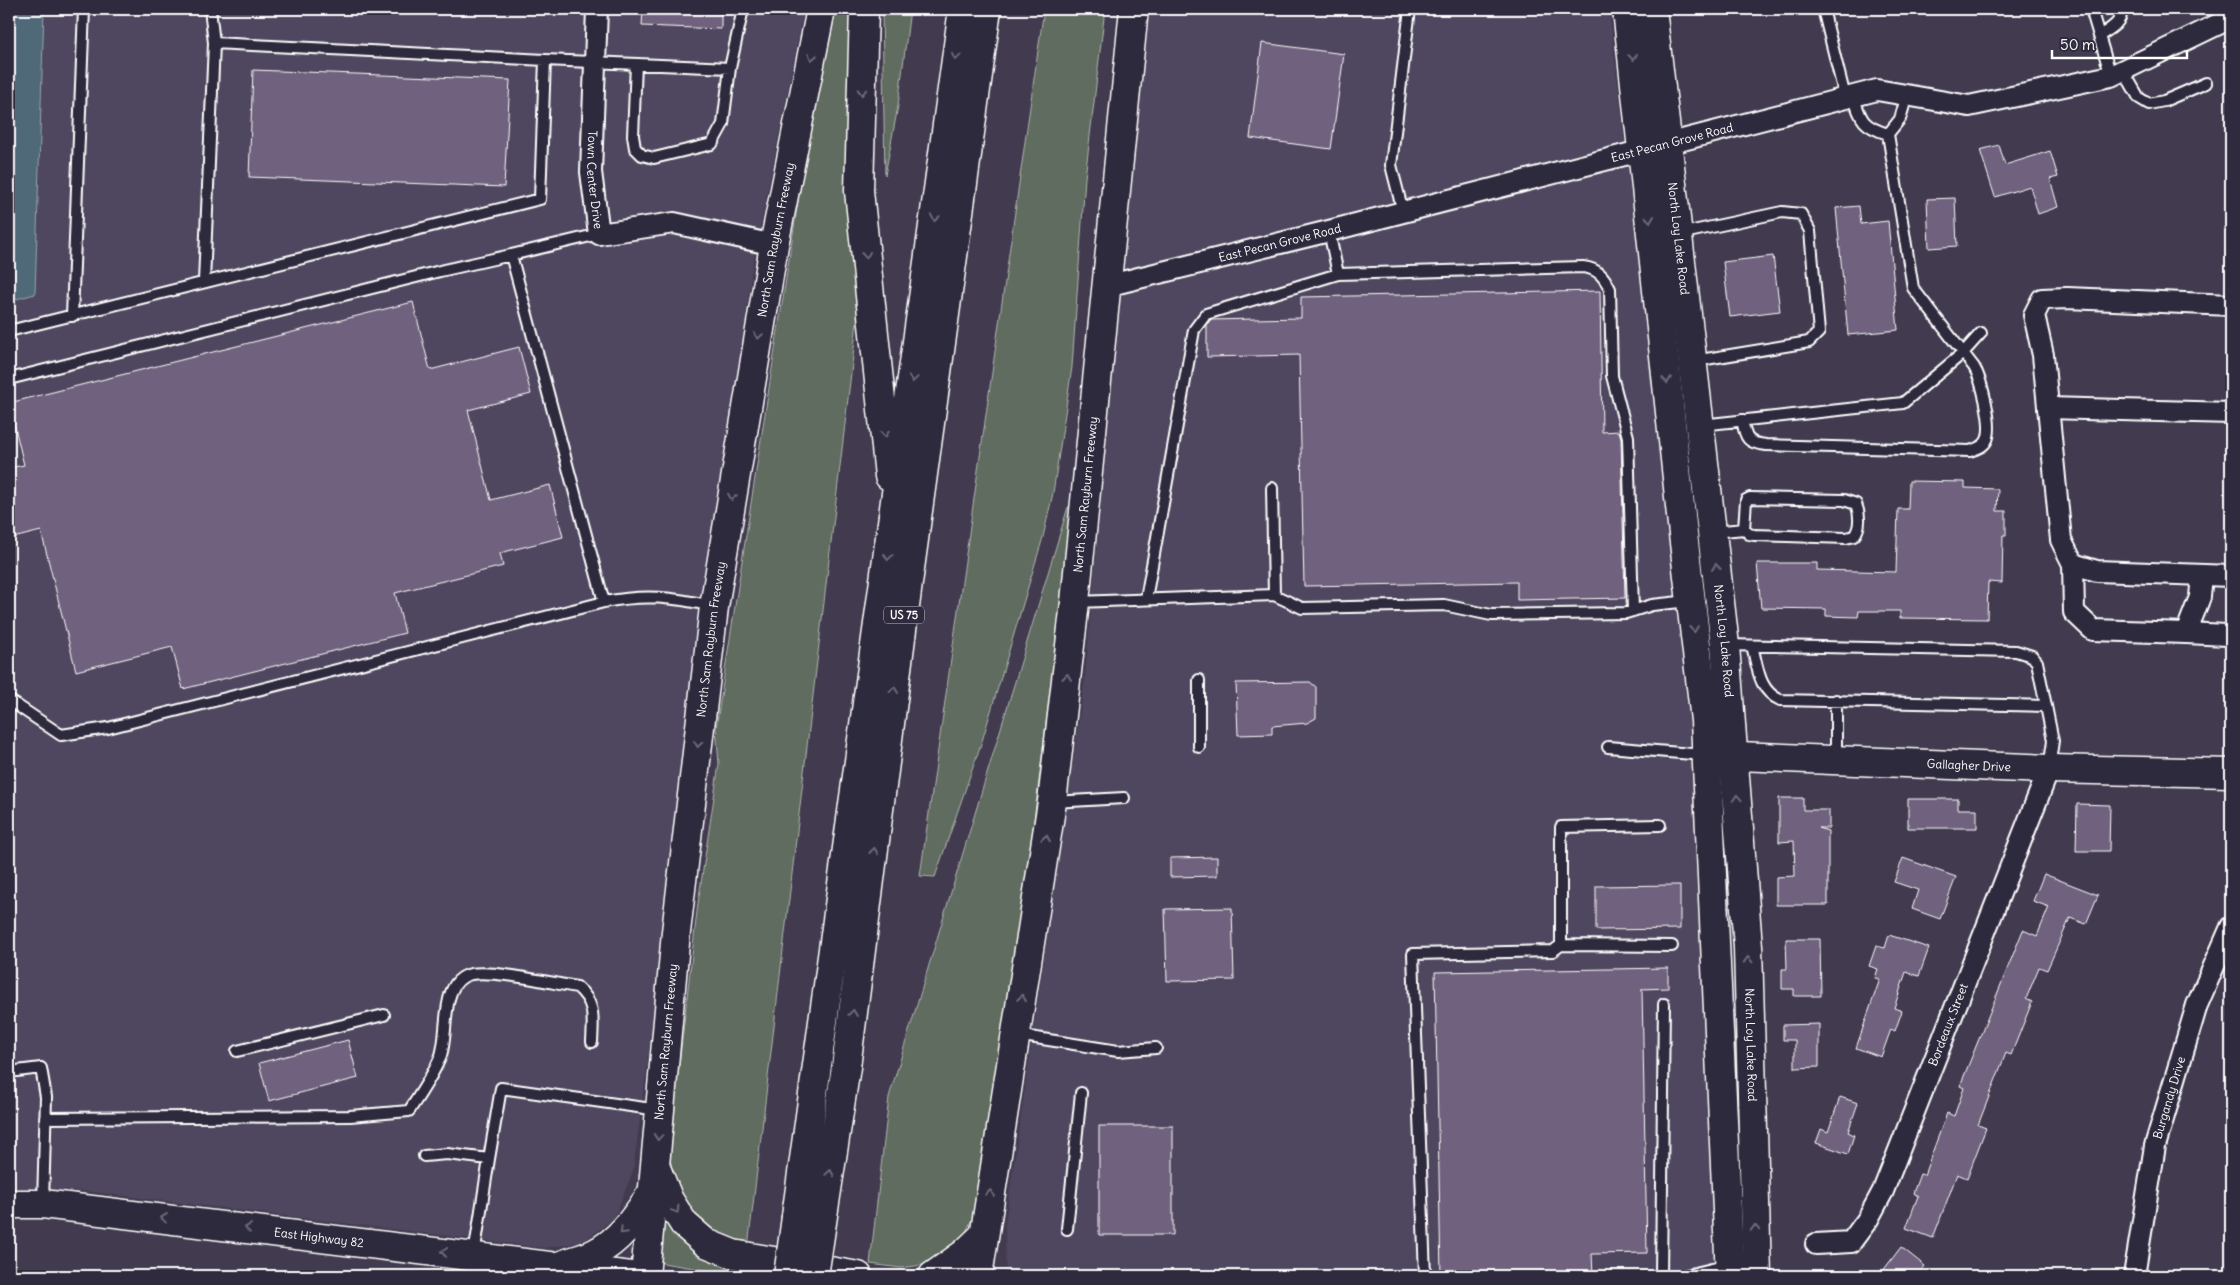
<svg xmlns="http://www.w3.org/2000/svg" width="2240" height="1285" viewBox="0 0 2240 1285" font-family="Delius,sans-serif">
  <rect width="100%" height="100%" fill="#423b50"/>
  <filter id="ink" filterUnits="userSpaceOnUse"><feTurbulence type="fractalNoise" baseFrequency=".02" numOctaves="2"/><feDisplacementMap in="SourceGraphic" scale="10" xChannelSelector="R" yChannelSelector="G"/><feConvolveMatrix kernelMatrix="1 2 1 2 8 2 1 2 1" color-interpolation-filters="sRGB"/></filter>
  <g filter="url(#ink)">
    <path fill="#50475e" d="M9 9H804L752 269 633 1171 614 1218 583 1242 545 1248 85 1191 9 1189Z
      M1151 9H1609L1676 577 1696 779 1718 1276H1006L1005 1224 1085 679 1132 142Z"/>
    <path fill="#616c60" stroke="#b0b6b0" d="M836 9H864L859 305 748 1247C699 1233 676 1202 669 1152L698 903 719 764 716 728 802 176Z
      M882 9H910L898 106 885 175Z
      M1044 9H1105L1085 178 1072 367 1053 493 1043 537 982 741 935 877 920 876Z
      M1068 507H1073L1067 584 1048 708 1024 900 977 1209 962 1240 929 1264 901 1268 870 1264 889 1097Z
      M657 1203 672 1221 842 1276H743L650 1261Z"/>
    <path fill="#506979" stroke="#96a5af" d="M9 9H44L35 294 9 301Z"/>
    <path fill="#6f627e" stroke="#fff" d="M643 9H721V29L642 26Z
      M1262 43 1344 54 1331 149 1250 138Z
      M253 70 510 80 504 187 249 177Z
      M1999 145 2005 165 2050 151 2058 177 2050 179 2058 207 2038 214 2030 186 1995 197 1980 150Z
      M1955 198 1957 246 1929 248 1927 199Z
      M1859 206 1861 224 1888 221 1898 330 1848 335 1836 208Z
      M1773 256 1780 311 1730 317 1723 262Z
      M1600 291 1602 432 1619 431 1621 438 1625 598 1517 600V582L1304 586 1299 355 1207 357V325L1210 320 1301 318V297Z
      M413 302 430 370 519 347 531 394 468 410 491 500 550 485 563 537 500 553 503 566 395 593 405 633 183 689 172 647 76 671 41 531 9 539V468L24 465 9 403Z
      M1909 481 1965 482V488L1998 489 1997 511H2006V535H2003L2002 583 1988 582 1987 619 1900 618V611H1859L1858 617 1826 616V609L1761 608 1757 563H1817V570L1896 572 1898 509H1908Z
      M1310 682 1316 687V718L1307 723 1272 726V734L1238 735 1236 683Z
      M1779 798H1803V810H1829V828H1818L1828 831V905H1776V877L1795 876 1794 841 1779 842Z
      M1908 799H1958V809H1977V828H1908Z
      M2077 804 2110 805 2109 851H2076Z
      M1217 857V876L1170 877V858Z
      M1903 858 1956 877 1940 919 1912 909 1918 890 1894 882Z
      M2044 874 2098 895 2086 924 2070 918 2047 970 2039 967 2026 999 2032 1002 2011 1055 2006 1053 1978 1125 1986 1128 1967 1178 1957 1174 1933 1238 1906 1228 1918 1196 1913 1193 1920 1174 1924 1175 1947 1113 1954 1116 1964 1088 1960 1086 2023 930 2037 936 2049 907 2033 901Z
      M1680 885V929L1596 930V886Z
      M1232 908 1234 980 1167 981 1165 909Z
      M1889 935 1929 948 1919 976 1906 972 1894 1008 1902 1011 1895 1031 1891 1029 1881 1057 1856 1048 1880 979 1875 978 1878 969 1869 966 1876 946 1885 948Z
      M1786 939H1820L1821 996H1794V989H1782V969H1787Z
      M1668 968V988L1642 989 1647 1253 1592 1254 1593 1276H1441L1435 972Z
      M1819 1024V1067L1795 1068V1040H1783V1025Z
      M348 1040 358 1078 269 1101 259 1063Z
      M1840 1097 1858 1103 1848 1132 1854 1135 1848 1154 1816 1143 1821 1129 1828 1132Z
      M1099 1126H1173V1235H1099Z
      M1901 1247 1925 1266 1917 1276H1879Z"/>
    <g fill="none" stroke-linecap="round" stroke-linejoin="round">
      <defs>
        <path id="lane" d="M1823 9 1845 97
          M2091 9 2111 76
          M2099 36C2110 29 2122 23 2122 9
          M214 43 545 60 730 68 743 9
          M636 64 633 136 635 148 642 155 654 158 712 144 723 124 730 68
          M2123 70 2139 98 2149 104 2164 101 2206 83
          M1853 95C1861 120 1862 126 1888 134
          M1403 212 1391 165 1410 9
          M1329 231 1338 274
          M599 234 511 255 604 602
          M1679 234 1782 212 1801 214 1810 231 1819 332 1809 342 1694 361
          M204 282 214 43 210 9
          M72 316 84 9
          M9 331 540 199 545 60
          M9 379 440 271 511 255
          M1742 420C1746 438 1746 443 1766 445L1970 451C1978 448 1986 446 1988 437 1992 422 1982 380 1974 367L1913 288 1888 134 1900 119 1907 95
          M1701 425 1903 403 1963 353 1981 333
          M1272 488 1274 595
          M1713 532 1744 529 1746 500 1750 498 1844 500 1856 504C1860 514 1861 527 1854 536L1846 538 1754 535 1749 534 1744 529
          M1146 599 1194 330 1206 314 1338 274 1583 267C1598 269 1604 276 1610 289L1612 376 1628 437 1633 611
          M1076 602 1274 595 1302 608 1444 605 1491 615 1626 613 1652 605 1689 601
          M1726 645 2016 651 2032 656 2037 662 2046 706 1780 700C1758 690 1758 667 1752 646
          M1199 680V747
          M9 700 61 735 108 728 604 602C645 594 672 597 712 606
          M2046 706 2053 741 2049 768
          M1608 747 1704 755
          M1836 759V700
          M1053 802 1124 798
          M1561 945 1672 946
          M1017 1035 1118 1051 1156 1048
          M237 1051 384 1015
          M9 1072 41 1068 46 1097 43 1203
          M45 1118 350 1116 409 1111C420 1094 432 1077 440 1058 450 1035 438 981 471 974 495 970 551 983 577 987 596 1003 593 1018 592 1042
          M424 1156 447 1154 489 1159 474 1255
          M489 1159 501 1088 659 1110
          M1067 1229 1081 1093
          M1425 1276 1413 954 1553 951 1561 945V827L1660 825
          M1661 1276 1664 1004
          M1683 1276 1728 1265"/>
        <g id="street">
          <path id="s1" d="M597 9 591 172 599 234 674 223 774 245"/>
          <path id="s2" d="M1106 286 1329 231 1877 90 1969 106 2111 76 2231 18"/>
          <path d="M2231 305 2067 298 2042 299 2034 315 2043 355 2061 540 2073 564 2097 571 2231 576"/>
          <path d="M2048 408 2231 413"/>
          <path d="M2073 564 2074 612 2093 630 2186 633 2200 597 2202 575"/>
          <path d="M2186 633 2227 635"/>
          <path id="s3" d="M1816 1244 1851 1242 1868 1219 1883 1191 2049 769"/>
          <path id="s4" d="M2134 1276 2155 1146 2197 1005 2231 927"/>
        </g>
        <g id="secondary">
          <path d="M1627 9 1683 534 1705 720 1730 1276"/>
          <path id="s5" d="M1652 9 1725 646 1748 947 1757 1276"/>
          <path id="s6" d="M1715 755 2049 769 2231 773"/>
          <path d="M656 1168 669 1200 684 1224 706 1243 733 1254 858 1276"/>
          <path id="s7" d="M9 1204H43L631 1276"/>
          <path d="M561 1265C572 1261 585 1258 595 1253 621 1240 636 1216 652 1193"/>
          <path id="s8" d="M645 1276 676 932 714 607 774 245 821 9"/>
          <path d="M933 1276 964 1254 983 1236"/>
          <path id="s9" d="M978 1276 1052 802 1075 602 1134 9"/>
        </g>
        <path id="highway" d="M864 9 859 191 889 476
          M796 1217 963 9
          M822 1222 846 1067 908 583 987 9"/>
      </defs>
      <use href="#lane" stroke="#fff" stroke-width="14"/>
      <use href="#street" stroke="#fff" stroke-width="24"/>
      <use href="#secondary" stroke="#fff" stroke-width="31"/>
      <use href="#highway" stroke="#fff" stroke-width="31"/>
      <use href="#lane" stroke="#2f2a3d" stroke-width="10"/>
      <use href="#street" stroke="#2f2a3d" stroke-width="20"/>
      <use href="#secondary" stroke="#2f2a3d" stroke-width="28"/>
      <use href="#highway" stroke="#2f2a3d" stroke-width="28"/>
      <defs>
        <path id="highway-bridge" d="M788 1276 796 1217
          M814 1276 822 1222"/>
      </defs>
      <use href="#highway-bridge" stroke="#fff" stroke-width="31" stroke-linecap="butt"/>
      <use href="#highway-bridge" stroke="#2f2a3d" stroke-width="28"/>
    </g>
    <defs><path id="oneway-chevron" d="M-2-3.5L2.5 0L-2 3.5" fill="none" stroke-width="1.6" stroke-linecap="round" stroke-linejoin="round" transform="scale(1.25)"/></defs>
    <g stroke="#6d6a77">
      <use href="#oneway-chevron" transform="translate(812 57) rotate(101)"/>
      <use href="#oneway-chevron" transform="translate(956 57) rotate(98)"/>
      <use href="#oneway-chevron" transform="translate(1633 57) rotate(84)"/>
      <use href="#oneway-chevron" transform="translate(862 92) rotate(91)"/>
      <use href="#oneway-chevron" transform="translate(935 218) rotate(98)"/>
      <use href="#oneway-chevron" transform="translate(1650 219) rotate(84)"/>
      <use href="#oneway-chevron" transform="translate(866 255) rotate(84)"/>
      <use href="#oneway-chevron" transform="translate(758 336) rotate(99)"/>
      <use href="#oneway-chevron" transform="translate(913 379) rotate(98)"/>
      <use href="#oneway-chevron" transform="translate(1667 380) rotate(84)"/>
      <use href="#oneway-chevron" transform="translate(885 434) rotate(84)"/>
      <use href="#oneway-chevron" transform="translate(732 497) rotate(99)"/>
      <use href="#oneway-chevron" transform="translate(888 557) rotate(98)"/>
      <use href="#oneway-chevron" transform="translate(1716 567) rotate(-97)"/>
      <use href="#oneway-chevron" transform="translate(1694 629) rotate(83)"/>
      <use href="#oneway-chevron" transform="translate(1067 677) rotate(-83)"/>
      <use href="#oneway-chevron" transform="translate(894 690) rotate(-83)"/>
      <use href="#oneway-chevron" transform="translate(698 744) rotate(97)"/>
      <use href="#oneway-chevron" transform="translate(1737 798) rotate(-94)"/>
      <use href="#oneway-chevron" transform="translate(1046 838) rotate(-81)"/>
      <use href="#oneway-chevron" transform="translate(874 851) rotate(-83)"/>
      <use href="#oneway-chevron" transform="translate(1748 960) rotate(-92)"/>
      <use href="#oneway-chevron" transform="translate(1022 998) rotate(-81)"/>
      <use href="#oneway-chevron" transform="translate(853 1013) rotate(-83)"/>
      <use href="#oneway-chevron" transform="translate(658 1137) rotate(95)"/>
      <use href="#oneway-chevron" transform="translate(830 1173) rotate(-81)"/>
      <use href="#oneway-chevron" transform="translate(990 1193) rotate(-81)"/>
      <use href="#oneway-chevron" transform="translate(676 1210) rotate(59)"/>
      <use href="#oneway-chevron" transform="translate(164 1218) rotate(-173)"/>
      <use href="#oneway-chevron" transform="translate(248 1228) rotate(-173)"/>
      <use href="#oneway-chevron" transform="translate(1755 1228) rotate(-92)"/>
      <use href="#oneway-chevron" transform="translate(623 1231) rotate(135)"/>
      <use href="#oneway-chevron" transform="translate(444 1252) rotate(-172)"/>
    </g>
  </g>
  <g text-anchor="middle" stroke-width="5" stroke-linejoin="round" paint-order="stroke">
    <rect fill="#2f2a3d" stroke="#c1bfc5" stroke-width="1" x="884" y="606.5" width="40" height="17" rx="4"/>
    <g font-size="11" font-weight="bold" fill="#fff">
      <text x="904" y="619">US 75</text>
    </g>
    <g font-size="12" fill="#fff" stroke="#2f2a3d">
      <text dy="4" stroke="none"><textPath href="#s2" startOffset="584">East Pecan Grove Road</textPath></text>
      <text dy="4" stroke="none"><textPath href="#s1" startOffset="171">Town Center Drive</textPath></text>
      <text dy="4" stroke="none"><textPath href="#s5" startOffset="231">North Loy Lake Road</textPath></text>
      <text dy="4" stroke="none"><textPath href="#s8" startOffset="1045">North Sam Rayburn Freeway</textPath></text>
      <text dy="4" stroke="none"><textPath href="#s2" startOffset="179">East Pecan Grove Road</textPath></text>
      <text dy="4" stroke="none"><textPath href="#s9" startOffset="789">North Sam Rayburn Freeway</textPath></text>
      <text dy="4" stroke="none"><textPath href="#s8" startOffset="640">North Sam Rayburn Freeway</textPath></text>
      <text dy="4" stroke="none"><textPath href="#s5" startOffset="636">North Loy Lake Road</textPath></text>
      <text dy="4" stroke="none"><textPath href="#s6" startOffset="254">Gallagher Drive</textPath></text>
      <text dy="4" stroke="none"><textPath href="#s3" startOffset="274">Bordeaux Street</textPath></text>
      <text dy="4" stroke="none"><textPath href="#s8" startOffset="235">North Sam Rayburn Freeway</textPath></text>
      <text dy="4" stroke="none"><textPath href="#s5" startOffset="1041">North Loy Lake Road</textPath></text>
      <text dy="4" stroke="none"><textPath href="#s4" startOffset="182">Burgandy Drive</textPath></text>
      <text dy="4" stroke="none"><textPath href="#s7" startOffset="312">East Highway 82</textPath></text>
    </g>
  </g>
  <rect width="2240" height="1285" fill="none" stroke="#2f2a3d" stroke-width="30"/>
  <rect x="15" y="15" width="2210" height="1255" fill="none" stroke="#fff" stroke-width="2" filter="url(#ink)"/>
  <path d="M2052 50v8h135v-8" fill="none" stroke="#ffffff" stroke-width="2.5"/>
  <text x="2060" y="50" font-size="15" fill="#ffffff" stroke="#2f2a3d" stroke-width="4" paint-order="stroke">50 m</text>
</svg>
